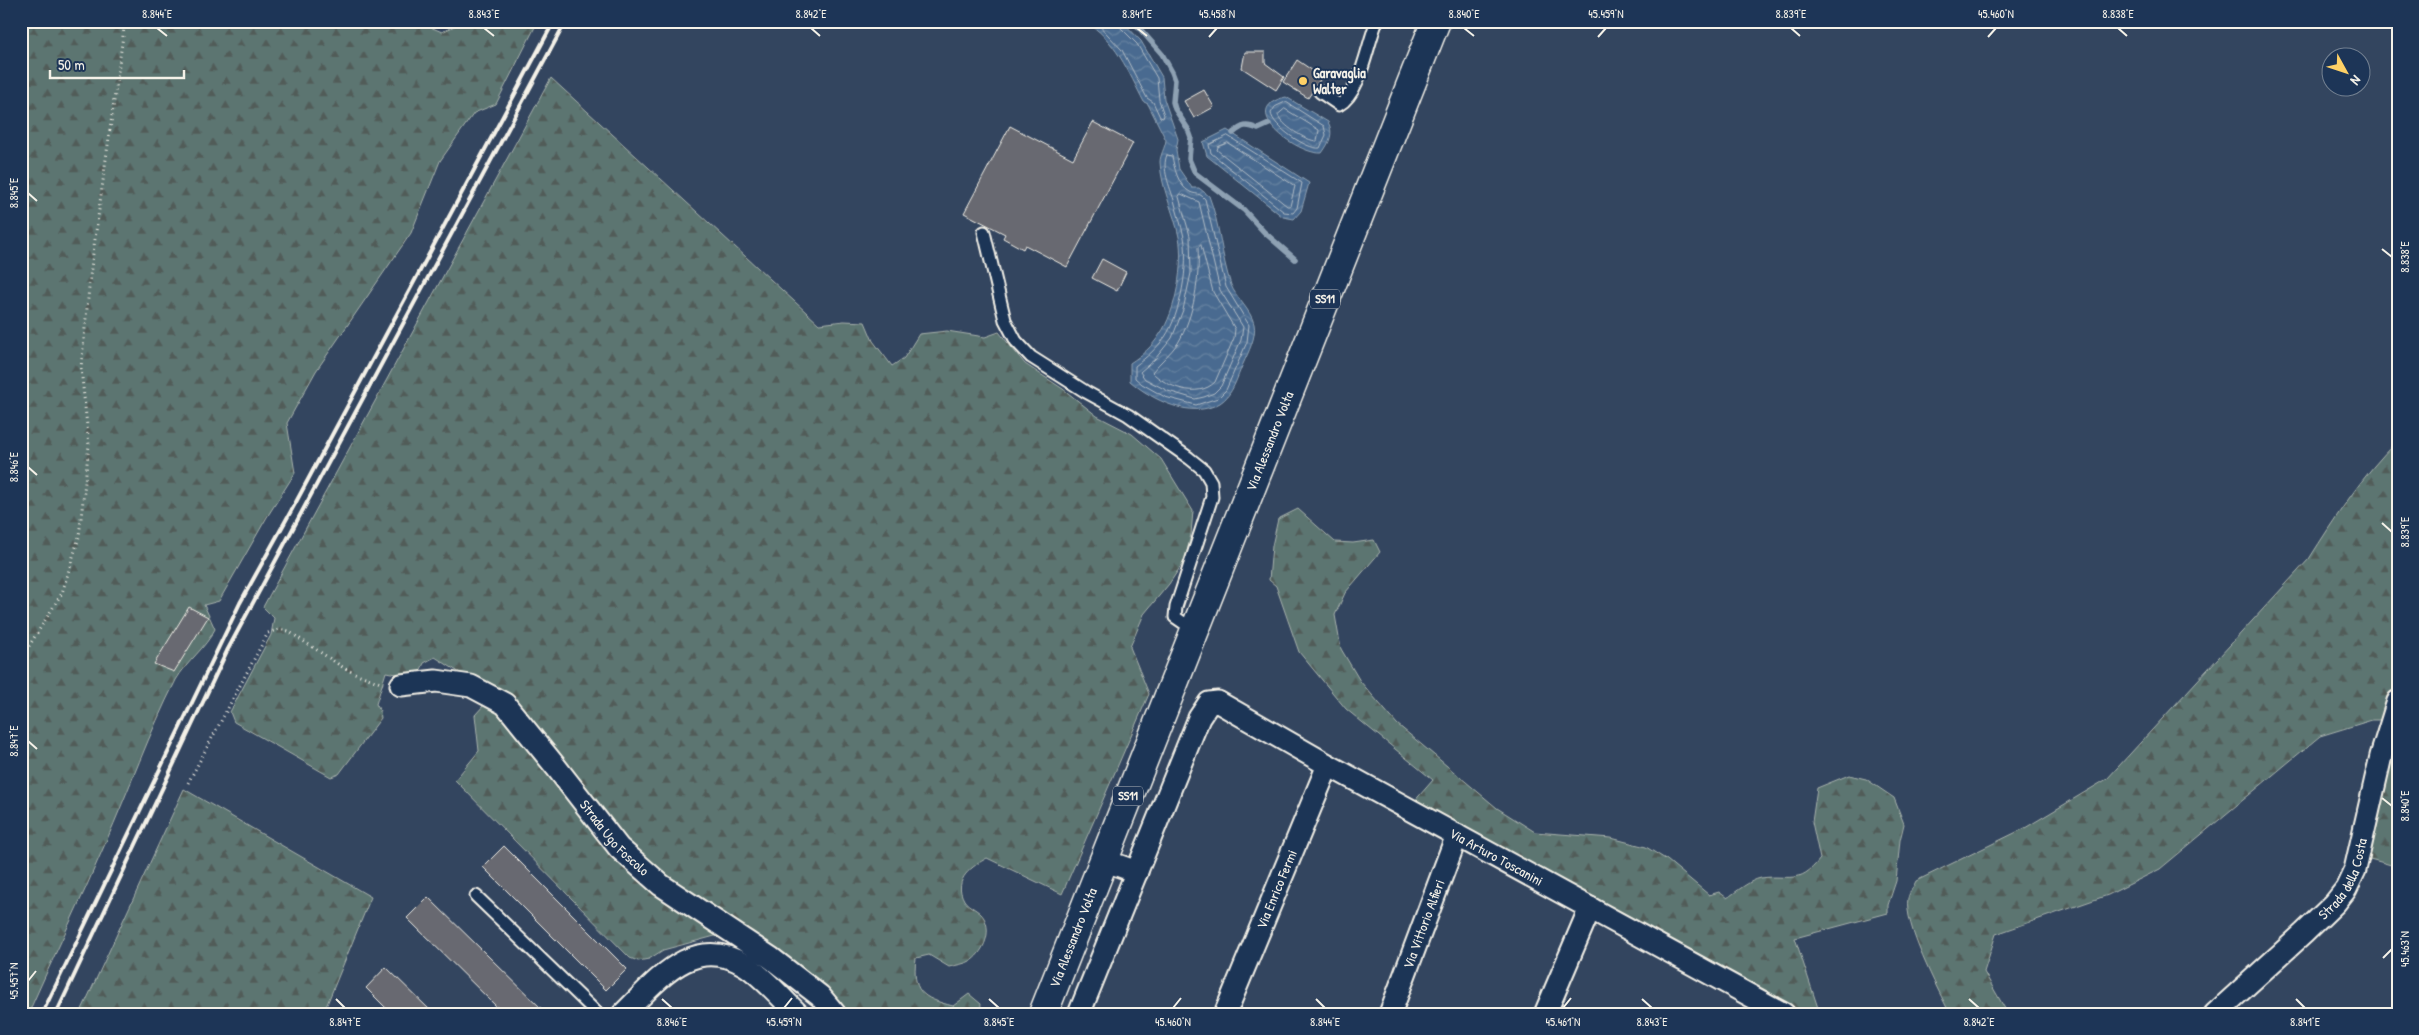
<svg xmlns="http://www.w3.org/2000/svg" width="2419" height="1035" viewBox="0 0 2419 1035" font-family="'Patrick Hand',sans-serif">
  <defs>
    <pattern id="forest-firs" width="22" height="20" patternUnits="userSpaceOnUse" patternTransform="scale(1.25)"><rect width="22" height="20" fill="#5b7471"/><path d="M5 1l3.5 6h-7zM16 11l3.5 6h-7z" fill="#515c59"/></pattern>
    <pattern id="water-waves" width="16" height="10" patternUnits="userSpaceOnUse" patternTransform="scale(1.25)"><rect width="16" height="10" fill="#4a6b90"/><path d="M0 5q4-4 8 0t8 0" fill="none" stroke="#6581a0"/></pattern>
  </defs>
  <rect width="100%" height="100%" fill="#33455f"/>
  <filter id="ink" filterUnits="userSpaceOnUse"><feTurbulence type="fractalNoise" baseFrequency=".02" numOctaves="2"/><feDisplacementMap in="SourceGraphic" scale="10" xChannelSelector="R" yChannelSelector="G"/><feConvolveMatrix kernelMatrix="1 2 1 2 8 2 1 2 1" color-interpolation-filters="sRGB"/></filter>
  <g filter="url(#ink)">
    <path fill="url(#forest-firs)" stroke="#a8b2ac" d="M21 21H416L442 32 465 21H538L496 104 474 113 440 161 411 233 316 371 287 423 295 473 267 517 219 601 204 605 215 629C205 649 187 661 176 680 149 733 129 790 105 844 81 901 53 957 28 1014H21Z
      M551 78 819 324 844 321 865 322 873 341 892 366 904 358 919 334 947 331 985 337 999 332 1025 364 1063 389 1097 416 1132 434 1161 459 1193 511 1191 534 1185 560 1169 584 1144 614 1130 647 1149 694 1062 894 987 858C973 866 952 879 964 900 968 907 980 910 984 918 992 932 984 951 972 960 966 964 956 965 949 967L929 955 916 958C912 991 921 998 953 1006L969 994 981 1004 980 1014H841L726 933 663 950 649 959 638 961 630 958 455 780 479 751 475 715 484 705 494 689 468 678 435 657 424 663 417 678 386 672 376 704 380 711 381 718 339 774 331 777 234 722 230 712 271 635 274 618 263 607Z
      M2398 440V859L2391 865 2370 859 2342 910 2228 1014H2204L2338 889 2353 858 2386 720H2372L2320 736 2160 869 2108 895 1996 934 1984 972 2008 1014H1950C1938 989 1903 924 1908 898 1909 893 1914 886 1916 881L2025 828 2107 779 2309 559C2335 518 2363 474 2398 440Z
      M1298 509 1335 542 1353 543 1374 540 1380 552 1345 593 1335 615 1341 649 1360 681 1397 724 1497 808 1535 832 1611 838 1646 847 1667 860 1709 895 1719 892 1727 898C1736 892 1750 880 1761 878 1789 874 1799 886 1820 859L1812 822 1817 788 1849 775 1866 779 1894 798 1904 824 1900 840 1896 881 1888 905V913L1795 938 1820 1014C1801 1014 1783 1001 1765 993L1412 804 1433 780 1346 709 1299 652 1276 586 1269 580 1272 546 1278 519Z
      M184 789 371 897 323 1014H80Z"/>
    <path fill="url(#water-waves)" stroke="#8ea1b3" d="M1084 21H1122L1141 41 1162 77 1164 99 1178 139 1176 150 1179 169 1192 188H1199L1209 196C1220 224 1221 256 1231 285 1236 298 1251 310 1254 324 1257 336 1248 353 1243 364 1237 377 1233 395 1220 403 1192 420 1152 400 1130 381V363C1142 355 1152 347 1160 334 1176 312 1184 264 1179 237 1174 212 1161 188 1160 162 1160 155 1165 148 1166 140L1148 104 1144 102C1129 73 1115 38 1084 21Z
      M1286 97 1328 122C1334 133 1330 142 1322 153 1297 155 1235 108 1286 97Z
      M1227 130 1309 183 1301 211 1294 219 1283 217 1207 156 1203 142Z"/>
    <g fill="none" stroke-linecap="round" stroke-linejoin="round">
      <path stroke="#b0bbc5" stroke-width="1" d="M1095 21 1122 50 1147 98 1153 102 1160 117 1163 118 1164 115 1159 100 1157 78 1137 44 1120 27 1119 21
        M1286 102 1324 126 1326 135 1320 148C1307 150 1272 126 1271 113L1275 107Z
        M1285 109 1319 130 1317 141C1306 141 1281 125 1278 115Z
        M1228 136 1302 183 1297 208 1293 213 1284 212 1211 153 1209 145Z
        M1228 143 1295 186 1290 206H1287L1217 150 1218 147Z
        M1167 155 1172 156C1174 167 1178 186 1190 192 1196 195 1199 192 1205 199L1226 287 1249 325 1247 342 1226 390 1218 398 1196 405 1165 397 1142 384 1135 378V366C1147 357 1156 349 1165 337 1181 313 1189 264 1184 237 1181 224 1177 212 1174 200 1170 187 1161 168 1167 155Z
        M1181 194 1199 202 1220 290 1243 327 1241 340 1221 386 1214 393 1204 397 1195 399 1168 391 1145 379 1140 372 1155 359 1172 338 1183 310 1191 273 1190 236 1179 197Z
        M1201 245 1213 292 1235 329 1234 338 1215 382C1198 399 1166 387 1152 372 1160 362 1170 354 1178 343 1194 316 1200 278 1198 248Z"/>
      <path stroke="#8ea1b3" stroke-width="5.5" d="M1133 21 1162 54 1172 72 1175 80 1173 102 1175 109 1188 129 1191 137 1189 159 1195 173 1244 210 1264 232 1295 259
        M1233 133C1243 125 1246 124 1258 129L1269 124"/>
    </g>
    <path fill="#676971" stroke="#f4f1e8" d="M1245 52H1265V63L1284 77 1276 90 1242 68Z
      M1297 60 1322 77 1308 98 1283 82Z
      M1204 90 1214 107 1194 118 1184 101Z
      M1093 122 1133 143 1067 267 1025 245 1023 249 1003 238 1005 234 964 213 1010 126 1073 159Z
      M1102 259 1126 272 1117 291 1092 278Z
      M189 607 208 617 174 672 154 664Z
      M504 846 627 969 606 990 483 867Z
      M428 897 547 1014H504L407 918Z
      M386 967 434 1014H392L366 988Z"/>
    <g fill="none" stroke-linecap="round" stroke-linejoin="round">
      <defs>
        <path id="service" d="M1320 92 1339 105C1361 93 1367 44 1377 21
          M984 232 1005 320 1016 341 1031 357 1086 392 1128 415 1189 458 1204 470 1211 482 1212 497 1176 607 1175 617 1194 630
          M476 896 598 1014"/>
        <g id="minor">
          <path id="s1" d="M401 685 436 681 471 686 505 704 556 767 619 848 661 885 771 958 820 996 835 1014"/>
          <path d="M1103 860 1137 872"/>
          <path d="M623 1014C657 981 693 933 745 965 763 976 782 999 798 1014"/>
          <path id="s2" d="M1079 1014 1199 718 1209 703 1218 702 1328 765 1784 1014"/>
          <path id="s3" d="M1225 1014 1328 765"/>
          <path id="s4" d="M1390 1014 1457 835"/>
          <path d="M1545 1014 1590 908"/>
          <path id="s5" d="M2215 1014 2304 933 2335 903 2346 889 2355 870 2381 756 2398 701"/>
        </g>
        <g id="primary">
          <path id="s6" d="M1043 1014 1436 21"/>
        </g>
      </defs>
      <use href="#service" stroke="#f4f1e8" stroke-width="15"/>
      <use href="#minor" stroke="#f4f1e8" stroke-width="25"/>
      <use href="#primary" stroke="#f4f1e8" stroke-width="31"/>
      <path stroke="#f4f1e8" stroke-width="3" stroke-dasharray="1 4" stroke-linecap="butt" d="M21 659 62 593 79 537 89 445 81 368 91 268 125 21
        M188 783 268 633 279 629 288 631 347 670 383 684"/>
      <use href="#service" stroke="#1d3557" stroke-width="11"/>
      <use href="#minor" stroke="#1d3557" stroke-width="21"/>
      <use href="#primary" stroke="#1d3557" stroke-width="28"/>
      <path stroke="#f4f1e8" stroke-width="4" d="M42 1014 240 603 296 502 554 21
        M56 1014 227 651 566 21"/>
    </g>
  </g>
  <path fill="none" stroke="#f4f1e8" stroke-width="2" d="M157 28 167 36M484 28 494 36M811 28 820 36M1137 28 1147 36M1464 28 1474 36M1791 28 1800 36M2118 28 2127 36M1209 37 1217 28M1598 37 1606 28M1988 37 1996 28M28 193 37 201M2382 249 2392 257M28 467 37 475M2382 523 2392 532M28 741 37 749M2382 798 2392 806M2383 958 2392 949M28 981 36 971M336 999 345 1008M662 999 672 1008M989 999 999 1008M1316 999 1325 1008M1642 999 1652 1008M1969 999 1979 1008M2296 999 2305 1008M784 1008 792 998M1173 1008 1181 998M1563 1008 1571 998"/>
  <circle fill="#ffd166" stroke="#1d3557" stroke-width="2" cx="1303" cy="81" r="5"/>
  <g text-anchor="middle" stroke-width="4" stroke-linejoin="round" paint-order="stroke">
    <g fill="#1d3557" stroke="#b4b9bc" stroke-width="1">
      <rect x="1310" y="289.5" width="30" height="19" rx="4"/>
      <rect x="1113" y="786.5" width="30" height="19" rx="4"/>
    </g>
    <g font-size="12" font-weight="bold" fill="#f4f1e8">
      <text x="1325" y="303">SS11</text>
      <text x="1128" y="800">SS11</text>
    </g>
    <g font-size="14" font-weight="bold" fill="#f4f1e8" stroke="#1d3557" text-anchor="start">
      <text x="1313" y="78">Garavaglia<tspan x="1313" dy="16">Walter</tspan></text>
    </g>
    <g font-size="14" fill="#f4f1e8" stroke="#1d3557">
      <text dy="5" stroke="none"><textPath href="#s6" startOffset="616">Via Alessandro Volta</textPath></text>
      <text dy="5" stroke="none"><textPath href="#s1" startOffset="282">Strada Ugo Foscolo</textPath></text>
      <text dy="5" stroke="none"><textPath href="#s2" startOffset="665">Via Arturo Toscanini</textPath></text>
      <text dy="5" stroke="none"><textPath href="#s5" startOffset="189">Strada della Costa</textPath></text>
      <text dy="5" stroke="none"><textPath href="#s3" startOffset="135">Via Enrico Fermi</textPath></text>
      <text dy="5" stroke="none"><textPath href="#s4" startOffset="96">Via Vittorio Alfieri</textPath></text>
      <text dy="5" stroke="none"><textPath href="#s6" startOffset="82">Via Alessandro Volta</textPath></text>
    </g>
  </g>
  <rect width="2419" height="1035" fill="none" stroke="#1d3557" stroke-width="55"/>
  <g transform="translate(2346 72) rotate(130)"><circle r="24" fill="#1d3557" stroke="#738091"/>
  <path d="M0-4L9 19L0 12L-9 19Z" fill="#ffd166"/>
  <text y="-8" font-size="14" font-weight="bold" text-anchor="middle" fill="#f4f1e8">N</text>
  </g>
  <path d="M50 70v8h134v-8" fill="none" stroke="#f4f1e8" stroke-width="2.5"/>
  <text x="58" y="70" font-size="15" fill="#f4f1e8" stroke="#1d3557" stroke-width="4" paint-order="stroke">50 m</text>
  <rect x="28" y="28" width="2364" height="980" fill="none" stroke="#f4f1e8" stroke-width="2"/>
  <g font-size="12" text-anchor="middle" fill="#f4f1e8">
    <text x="157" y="18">8.844°E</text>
    <text x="484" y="18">8.843°E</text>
    <text x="811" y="18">8.842°E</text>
    <text x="1137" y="18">8.841°E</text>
    <text x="1217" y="18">45.458°N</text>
    <text x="1464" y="18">8.840°E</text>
    <text x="1606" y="18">45.459°N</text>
    <text x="1791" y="18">8.839°E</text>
    <text x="1996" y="18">45.460°N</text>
    <text x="2118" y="18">8.838°E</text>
    <text transform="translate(14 193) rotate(-90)" y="4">8.845°E</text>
    <text transform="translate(2405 257) rotate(-90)" y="4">8.838°E</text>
    <text transform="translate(14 467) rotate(-90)" y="4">8.846°E</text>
    <text transform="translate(2405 532) rotate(-90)" y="4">8.839°E</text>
    <text transform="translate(14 741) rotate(-90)" y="4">8.847°E</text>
    <text transform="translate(2405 806) rotate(-90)" y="4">8.840°E</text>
    <text transform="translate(2405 949) rotate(-90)" y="4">45.463°N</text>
    <text transform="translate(14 981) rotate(-90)" y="4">45.457°N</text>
    <text x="345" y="1026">8.847°E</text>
    <text x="672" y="1026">8.846°E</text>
    <text x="784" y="1026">45.459°N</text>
    <text x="999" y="1026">8.845°E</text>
    <text x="1173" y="1026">45.460°N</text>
    <text x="1325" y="1026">8.844°E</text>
    <text x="1563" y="1026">45.461°N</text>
    <text x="1652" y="1026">8.843°E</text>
    <text x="1979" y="1026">8.842°E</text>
    <text x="2305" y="1026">8.841°E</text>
  </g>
</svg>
